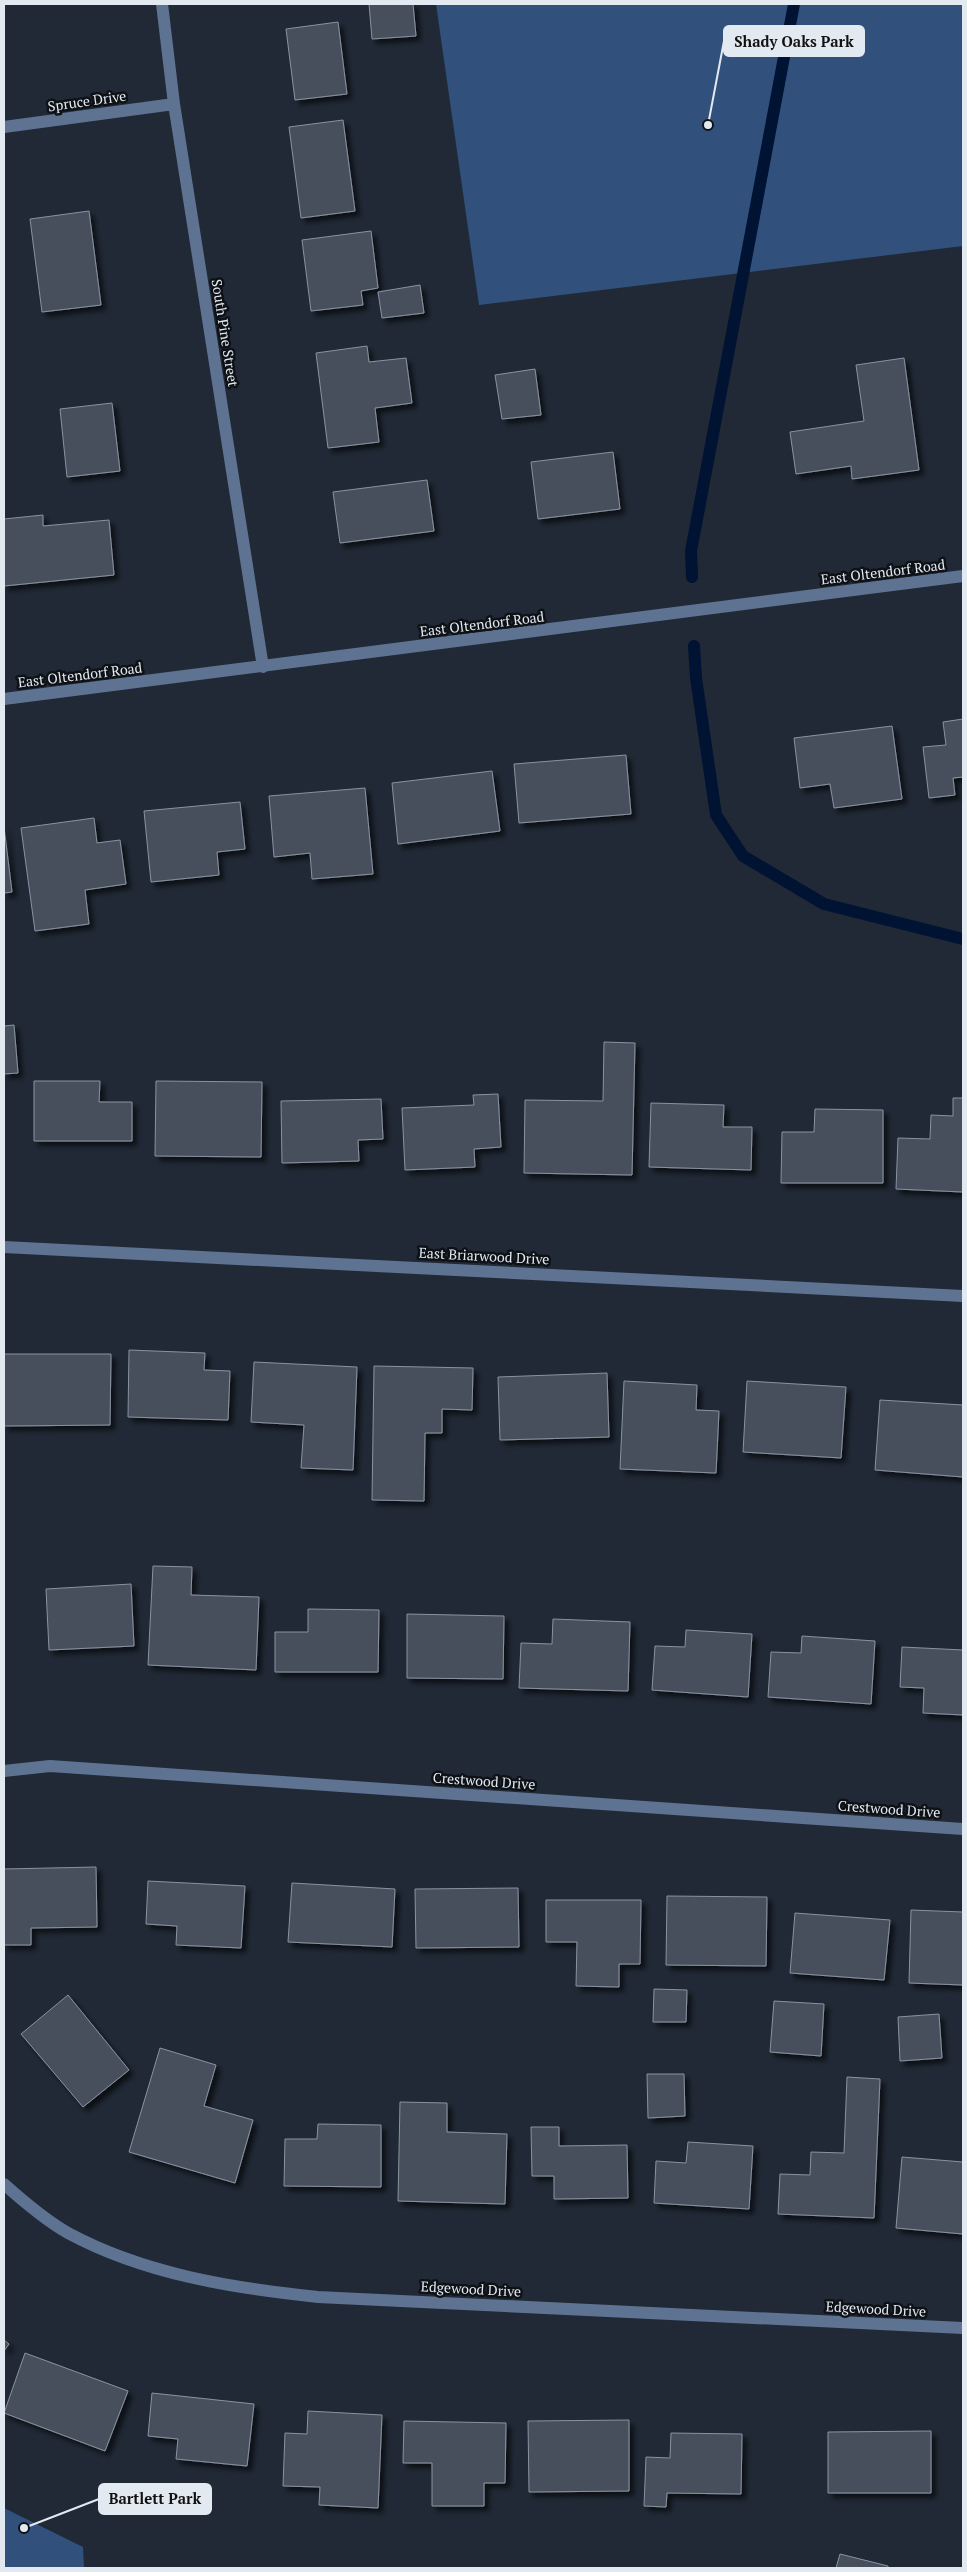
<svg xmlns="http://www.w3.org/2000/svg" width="967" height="2572" viewBox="0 0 967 2572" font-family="'PT Serif',serif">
  <defs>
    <filter id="shadow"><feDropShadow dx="4.5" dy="4.5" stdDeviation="2.5" flood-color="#0009"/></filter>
  </defs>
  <rect width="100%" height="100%" fill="#202935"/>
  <path fill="#31517c" d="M436 4H963V246L479 305Z
    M4 2508 83 2547 84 2568H4Z"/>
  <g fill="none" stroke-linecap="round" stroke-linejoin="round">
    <path stroke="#001333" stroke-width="12" d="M692 577 691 551 794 4
      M694 646 696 678 716 815 743 856 824 904 963 939"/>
  </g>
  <path fill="#46505d" stroke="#8893a1" filter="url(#shadow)" d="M369 4H413L416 36 372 39Z
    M338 22 347 94 295 100 286 29Z
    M343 120 355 211 301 218 289 127Z
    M89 211 101 305 42 312 30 219Z
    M371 231 378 288 361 291 363 305 311 311 302 240Z
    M420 285 424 313 382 318 378 292Z
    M367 346 369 362 406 358 412 403 375 408 379 442 328 448 316 353Z
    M904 358 919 470 852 479 851 466 796 474 790 432 864 421 856 365Z
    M535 369 541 415 502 419 495 375Z
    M112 403 120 471 67 477 60 409Z
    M613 452 620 509 538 519 531 462Z
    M427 480 434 531 340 543 333 492Z
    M43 515V526L109 520 114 575 4 586V519Z
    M963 719V777L953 778 955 795 929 798 923 747 946 745 943 722Z
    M892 726 902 799 834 808 830 784 800 788 794 738Z
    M626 755 631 814 519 823 514 764Z
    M492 771 500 831 398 844 392 783Z
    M365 788 373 874 312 879 310 853 274 857 269 796Z
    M240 802 245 849 217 852 219 875 151 882 144 811Z
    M94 818 97 843 120 840 126 884 85 890 89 924 35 931 21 828Z
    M4 827 12 892 4 893Z
    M14 1025 18 1073 4 1074V1026Z
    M604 1042 635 1043 632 1175 524 1173 525 1100 603 1101Z
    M34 1081H100L99 1102H132V1141H34Z
    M156 1081 262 1082 261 1157 155 1156Z
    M498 1094 501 1147 474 1149 475 1167 405 1170 402 1108 474 1105 473 1095Z
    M953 1098H963V1192L896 1189 898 1138 930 1139 931 1115 953 1116Z
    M381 1099 383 1139 358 1140 359 1161 282 1163 281 1101Z
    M651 1103 724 1105 723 1127H752L751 1170 649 1167Z
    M815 1109 883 1110V1183H781L782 1132H814Z
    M129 1350 205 1353 204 1370 230 1371 228 1420 128 1417Z
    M4 1354H111L110 1425 4 1426Z
    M254 1362 357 1367 353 1470 301 1468 304 1425 251 1422Z
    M374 1366 473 1368 472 1410 442 1409V1433H425L424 1501 372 1500Z
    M607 1373 609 1437 500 1440 498 1377Z
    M624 1381 697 1385 696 1410 719 1411 716 1473 620 1469Z
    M747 1381 846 1387 841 1458 743 1452Z
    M880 1400 963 1405V1477L875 1470Z
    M153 1566 192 1567 191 1595 259 1597 256 1670 148 1665Z
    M131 1584 134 1646 49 1650 46 1589Z
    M308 1609 379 1610 378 1672H275V1632H308Z
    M407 1614 504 1616 503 1679 407 1678Z
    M553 1619 630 1622 628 1691 519 1688 521 1643 552 1644Z
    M686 1630 752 1634 748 1697 652 1690 655 1646 685 1647Z
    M802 1636 875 1641 871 1704 768 1697 771 1652 801 1653Z
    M902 1647 963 1650V1715L923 1713 924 1688 900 1687Z
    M96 1867 97 1927 31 1928V1945H4V1869Z
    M148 1881 245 1886 241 1948 176 1945 177 1926 146 1924Z
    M292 1883 395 1889 392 1947 288 1942Z
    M518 1888 519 1947 416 1948 415 1889Z
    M667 1896 767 1897 766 1966 666 1965Z
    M546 1900H641L640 1964H619V1987L576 1986 577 1942H546Z
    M911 1910 963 1912V1985L909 1983Z
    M795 1913 890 1920 884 1980 790 1973Z
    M654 1989 687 1990 686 2022H653Z
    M68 1995 129 2070 83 2107 21 2034Z
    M774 2001 824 2004 821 2056 770 2052Z
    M939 2014 942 2058 900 2061 898 2017Z
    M160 2048 216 2065 204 2106 253 2120 235 2183 129 2152Z
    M647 2074H684L685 2116 648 2118Z
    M847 2077 880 2079 874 2218 778 2214 780 2174 810 2175 811 2152 844 2153Z
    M400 2102 447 2103V2132L507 2134 505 2204 398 2201Z
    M318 2124 381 2125V2187L284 2186 285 2139H317Z
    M531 2127H559V2146L627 2145 628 2198 554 2199V2176H532Z
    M688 2142 753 2146 749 2209 654 2203 656 2161 686 2163Z
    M902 2157 963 2162V2234L896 2228Z
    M4 2340 9 2344 4 2351Z
    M25 2353 128 2391 105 2451 4 2413Z
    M152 2393 254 2404 247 2466 176 2459 178 2439 148 2436Z
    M308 2411 382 2415 378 2508 319 2505 320 2487 283 2486 285 2433 307 2434Z
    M629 2420V2491L529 2492 528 2421Z
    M404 2421 506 2423 505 2483H484V2506H432V2463H403Z
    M931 2431V2493H828V2432Z
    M671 2433 742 2434 741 2494 667 2493 666 2507 644 2506 646 2457 670 2458Z
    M840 2554 888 2566V2568H836Z"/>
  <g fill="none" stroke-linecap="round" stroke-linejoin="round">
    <path stroke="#5d7391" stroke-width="12" d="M162 4 174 104 263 667
      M4 127 174 104
      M4 699 963 576
      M4 1247 963 1296
      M4 1771 50 1766 963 1829
      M4 2184C23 2201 45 2220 68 2233 144 2274 232 2288 318 2297L963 2328"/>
  </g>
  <g text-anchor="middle" stroke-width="5" stroke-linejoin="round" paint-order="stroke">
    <g font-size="14" fill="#e3e9f1" stroke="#0e1217">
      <text transform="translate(87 101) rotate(-8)" y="5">Spruce Drive</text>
      <text transform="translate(225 333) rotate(81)" y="5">South Pine Street</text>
      <text transform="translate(883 572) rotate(-7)" y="5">East Oltendorf Road</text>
      <text transform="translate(482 624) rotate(-7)" y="5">East Oltendorf Road</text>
      <text transform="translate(80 675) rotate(-7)" y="5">East Oltendorf Road</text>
      <text transform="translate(484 1256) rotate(3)" y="5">East Briarwood Drive</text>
      <text transform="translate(484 1781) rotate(4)" y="5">Crestwood Drive</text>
      <text transform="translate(889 1809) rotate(4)" y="5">Crestwood Drive</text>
      <text transform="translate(471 2289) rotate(3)" y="5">Edgewood Drive</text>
      <text transform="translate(876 2309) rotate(3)" y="5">Edgewood Drive</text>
    </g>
  </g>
  <path fill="none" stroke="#e3e9f1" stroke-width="2" d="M708 125L724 41M24 2528L99 2499"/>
  <g fill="#e3e9f1" stroke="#0e1217" stroke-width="2">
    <circle cx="708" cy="125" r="5"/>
    <circle cx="24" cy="2528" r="5"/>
  </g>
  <g fill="#e3e9f1" stroke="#e3e9f1" stroke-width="2">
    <rect x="724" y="26" width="140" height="30" rx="5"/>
    <rect x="99" y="2484" width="112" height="30" rx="5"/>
  </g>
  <g font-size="15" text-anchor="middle" font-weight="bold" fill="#111">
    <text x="794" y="47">Shady Oaks Park</text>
    <text x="155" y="2504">Bartlett Park</text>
  </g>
  <rect width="967" height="2572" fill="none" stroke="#e3e9f1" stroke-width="10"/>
</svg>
